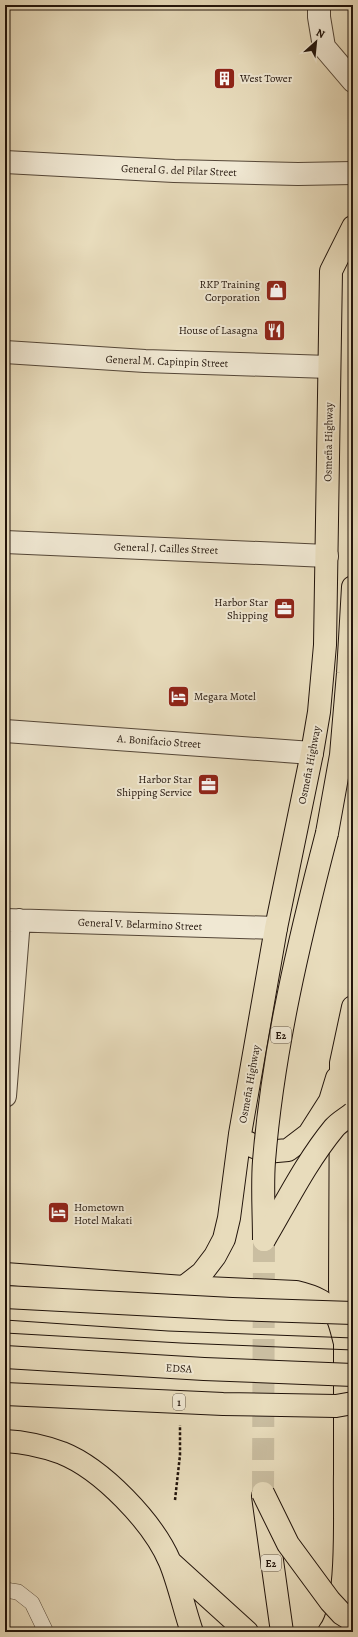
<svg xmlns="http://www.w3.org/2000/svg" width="358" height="1637" viewBox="0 0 358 1637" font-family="Alegreya,serif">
  <rect width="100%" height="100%" fill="#e8dcbc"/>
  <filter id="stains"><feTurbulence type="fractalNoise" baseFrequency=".005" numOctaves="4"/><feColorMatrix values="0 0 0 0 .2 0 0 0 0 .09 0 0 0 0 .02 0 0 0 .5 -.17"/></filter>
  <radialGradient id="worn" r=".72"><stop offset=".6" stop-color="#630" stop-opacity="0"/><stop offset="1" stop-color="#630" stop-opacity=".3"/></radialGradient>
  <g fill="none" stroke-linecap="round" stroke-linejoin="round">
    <path stroke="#cabea1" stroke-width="22" stroke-dasharray="22 11" stroke-linecap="butt" d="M263 1493 264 1240"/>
    <defs>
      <path id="lane" d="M5 1590 18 1592 32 1603 46 1632"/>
      <path id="street" d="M319 5V17L324 47 353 81
        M5 162 174 171 298 174 353 173
        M5 352 145 361 329 367
        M5 542 327 556
        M5 731 312 753
        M5 920 276 928
        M5 1096 19 920"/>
      <path id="primary" d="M327 833 341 755 348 673 353 587
        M249 1143 252 1146 266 1152 288 1150 309 1134 330 1101 337 1078
        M184 1287 202 1273 215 1256 224 1239 229 1218 240 1134 276 928 312 753 319 712 325 645 331 271 353 227
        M344 1330 340 1289 341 1063 353 1007"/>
      <path id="highway" d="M5 1274 184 1287 296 1292C313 1296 330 1302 338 1319 341 1326 343 1336 345 1343 345 1387 345 1430 345 1474 344 1509 350 1606 329 1632
        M5 1441C25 1442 43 1446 62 1453 102 1469 153 1522 170 1562 179 1584 184 1609 192 1632
        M263 1496 282 1632
        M171 1563 247 1632"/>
    </defs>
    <use href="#lane" stroke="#544637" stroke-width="16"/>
    <use href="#street" stroke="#544637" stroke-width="24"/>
    <use href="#primary" stroke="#22140b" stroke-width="24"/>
    <use href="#highway" stroke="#22140b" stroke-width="24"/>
    <path stroke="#22140b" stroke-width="2.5" stroke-dasharray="3 2" stroke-linecap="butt" d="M175 1500 180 1455V1425"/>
    <use href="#lane" stroke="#f0e8d3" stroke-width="15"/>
    <use href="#street" stroke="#f0e8d3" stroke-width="22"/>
    <use href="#primary" stroke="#e8dcbc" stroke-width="22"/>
    <use href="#highway" stroke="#e8dcbc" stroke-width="22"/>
    <path stroke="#22140b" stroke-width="1" d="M5 1320 168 1331 353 1338
      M5 1333 181 1343 353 1350"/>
    <defs>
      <path id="primary-bridge" d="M264 1240C264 1214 262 1187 264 1161 273 1050 299 941 327 833"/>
      <path id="highway-bridge" d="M264 1240C286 1203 306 1162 334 1128 339 1122 347 1118 353 1113
        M5 1297 232 1309 353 1313
        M5 1357 204 1369 353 1375
        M5 1394 223 1404 336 1406 353 1403
        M263 1493 288 1544 330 1601 342 1614 353 1621"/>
    </defs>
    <use href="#primary-bridge" stroke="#22140b" stroke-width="24" stroke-linecap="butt"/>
    <use href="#highway-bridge" stroke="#22140b" stroke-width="24" stroke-linecap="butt"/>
    <use href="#primary-bridge" stroke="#e8dcbc" stroke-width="22"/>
    <use href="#highway-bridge" stroke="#e8dcbc" stroke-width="22"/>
  </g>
  <defs>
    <symbol id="building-square" viewBox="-11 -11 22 22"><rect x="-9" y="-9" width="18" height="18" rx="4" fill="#8f2418" stroke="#f0e8d3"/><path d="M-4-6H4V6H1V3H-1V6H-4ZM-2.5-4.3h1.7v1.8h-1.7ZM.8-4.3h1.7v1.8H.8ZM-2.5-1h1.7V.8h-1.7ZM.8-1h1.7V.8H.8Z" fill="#fff"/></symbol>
    <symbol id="shop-square" viewBox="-11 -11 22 22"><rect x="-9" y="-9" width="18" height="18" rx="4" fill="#8f2418" stroke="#f0e8d3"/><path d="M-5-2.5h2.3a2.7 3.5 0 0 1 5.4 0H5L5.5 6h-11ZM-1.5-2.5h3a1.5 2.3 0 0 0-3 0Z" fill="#fff"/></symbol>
    <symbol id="restaurant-square" viewBox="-11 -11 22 22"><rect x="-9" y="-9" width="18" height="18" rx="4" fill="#8f2418" stroke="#f0e8d3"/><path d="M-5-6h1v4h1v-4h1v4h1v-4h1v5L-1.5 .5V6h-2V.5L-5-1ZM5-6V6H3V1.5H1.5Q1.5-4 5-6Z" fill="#fff"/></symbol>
    <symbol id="office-square" viewBox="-11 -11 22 22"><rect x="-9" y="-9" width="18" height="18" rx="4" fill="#8f2418" stroke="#f0e8d3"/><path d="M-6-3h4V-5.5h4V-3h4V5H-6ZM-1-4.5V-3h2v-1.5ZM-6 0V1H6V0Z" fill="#fff"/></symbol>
    <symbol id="hotel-square" viewBox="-11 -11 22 22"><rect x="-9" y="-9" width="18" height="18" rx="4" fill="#8f2418" stroke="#f0e8d3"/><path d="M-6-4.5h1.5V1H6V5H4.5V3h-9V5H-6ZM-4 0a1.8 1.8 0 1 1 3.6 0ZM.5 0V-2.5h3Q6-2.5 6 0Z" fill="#fff"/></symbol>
  </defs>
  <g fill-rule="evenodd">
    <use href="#building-square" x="212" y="66" width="25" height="25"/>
    <use href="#shop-square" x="264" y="278" width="25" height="25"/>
    <use href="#restaurant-square" x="262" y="318" width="25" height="25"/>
    <use href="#office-square" x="272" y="596" width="25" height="25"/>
    <use href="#hotel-square" x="166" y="684" width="25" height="25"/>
    <use href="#office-square" x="196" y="772" width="25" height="25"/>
    <use href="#hotel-square" x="46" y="1200" width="25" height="25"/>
  </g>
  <g text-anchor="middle" stroke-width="4" stroke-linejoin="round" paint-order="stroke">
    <g fill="#f0e8d3" stroke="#605447" stroke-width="1">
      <rect x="271" y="1027" width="20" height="16" rx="3"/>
      <rect x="173" y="1394" width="12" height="16" rx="3"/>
      <rect x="261" y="1555" width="20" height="16" rx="3"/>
    </g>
    <g font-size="10" font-weight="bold" fill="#22140b">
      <text x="281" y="1039">E2</text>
      <text x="179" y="1406">1</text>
      <text x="271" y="1567">E2</text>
    </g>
    <g font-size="11" fill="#22140b" stroke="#f0e8d3" text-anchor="end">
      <text x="240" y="82" text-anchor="start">West Tower</text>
      <text x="260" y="288">RKP Training<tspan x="260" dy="13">Corporation</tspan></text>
      <text x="258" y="334">House of Lasagna</text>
      <text x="268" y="606">Harbor Star<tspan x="268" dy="13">Shipping</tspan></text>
      <text x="194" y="700" text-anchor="start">Megara Motel</text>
      <text x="192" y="783">Harbor Star<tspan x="192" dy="13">Shipping Service</tspan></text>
      <text x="74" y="1211" text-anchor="start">Hometown<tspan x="74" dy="13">Hotel Makati</tspan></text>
    </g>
    <g font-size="11" fill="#22140b" stroke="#f0e8d3">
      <text transform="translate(179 170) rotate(2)" y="4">General G. del Pilar Street</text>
      <text transform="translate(167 361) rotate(2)" y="4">General M. Capinpin Street</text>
      <text transform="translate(328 442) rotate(-89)" y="4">Osmeña Highway</text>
      <text transform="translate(166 548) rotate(2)" y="4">General J. Cailles Street</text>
      <text transform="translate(159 741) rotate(4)" y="4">A. Bonifacio Street</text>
      <text transform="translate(309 765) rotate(-79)" y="4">Osmeña Highway</text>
      <text transform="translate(140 924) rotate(2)" y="4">General V. Belarmino Street</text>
      <text transform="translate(249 1084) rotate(-80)" y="4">Osmeña Highway</text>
      <text transform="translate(179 1368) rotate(3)" y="4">EDSA</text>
    </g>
  </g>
  <rect width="358" height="1637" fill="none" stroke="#e8dcbc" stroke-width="20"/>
  <rect x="6" y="6" width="346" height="1625" fill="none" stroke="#22140b" stroke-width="2"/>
  <rect x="10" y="10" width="338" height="1617" fill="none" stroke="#22140b"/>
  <g transform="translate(316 42) rotate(27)" stroke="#f0e8d3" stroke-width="3" paint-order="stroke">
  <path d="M0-3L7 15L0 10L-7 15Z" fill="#22140b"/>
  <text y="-6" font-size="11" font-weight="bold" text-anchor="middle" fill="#22140b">N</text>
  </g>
  <rect width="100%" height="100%" filter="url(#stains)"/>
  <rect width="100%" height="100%" fill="url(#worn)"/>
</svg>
